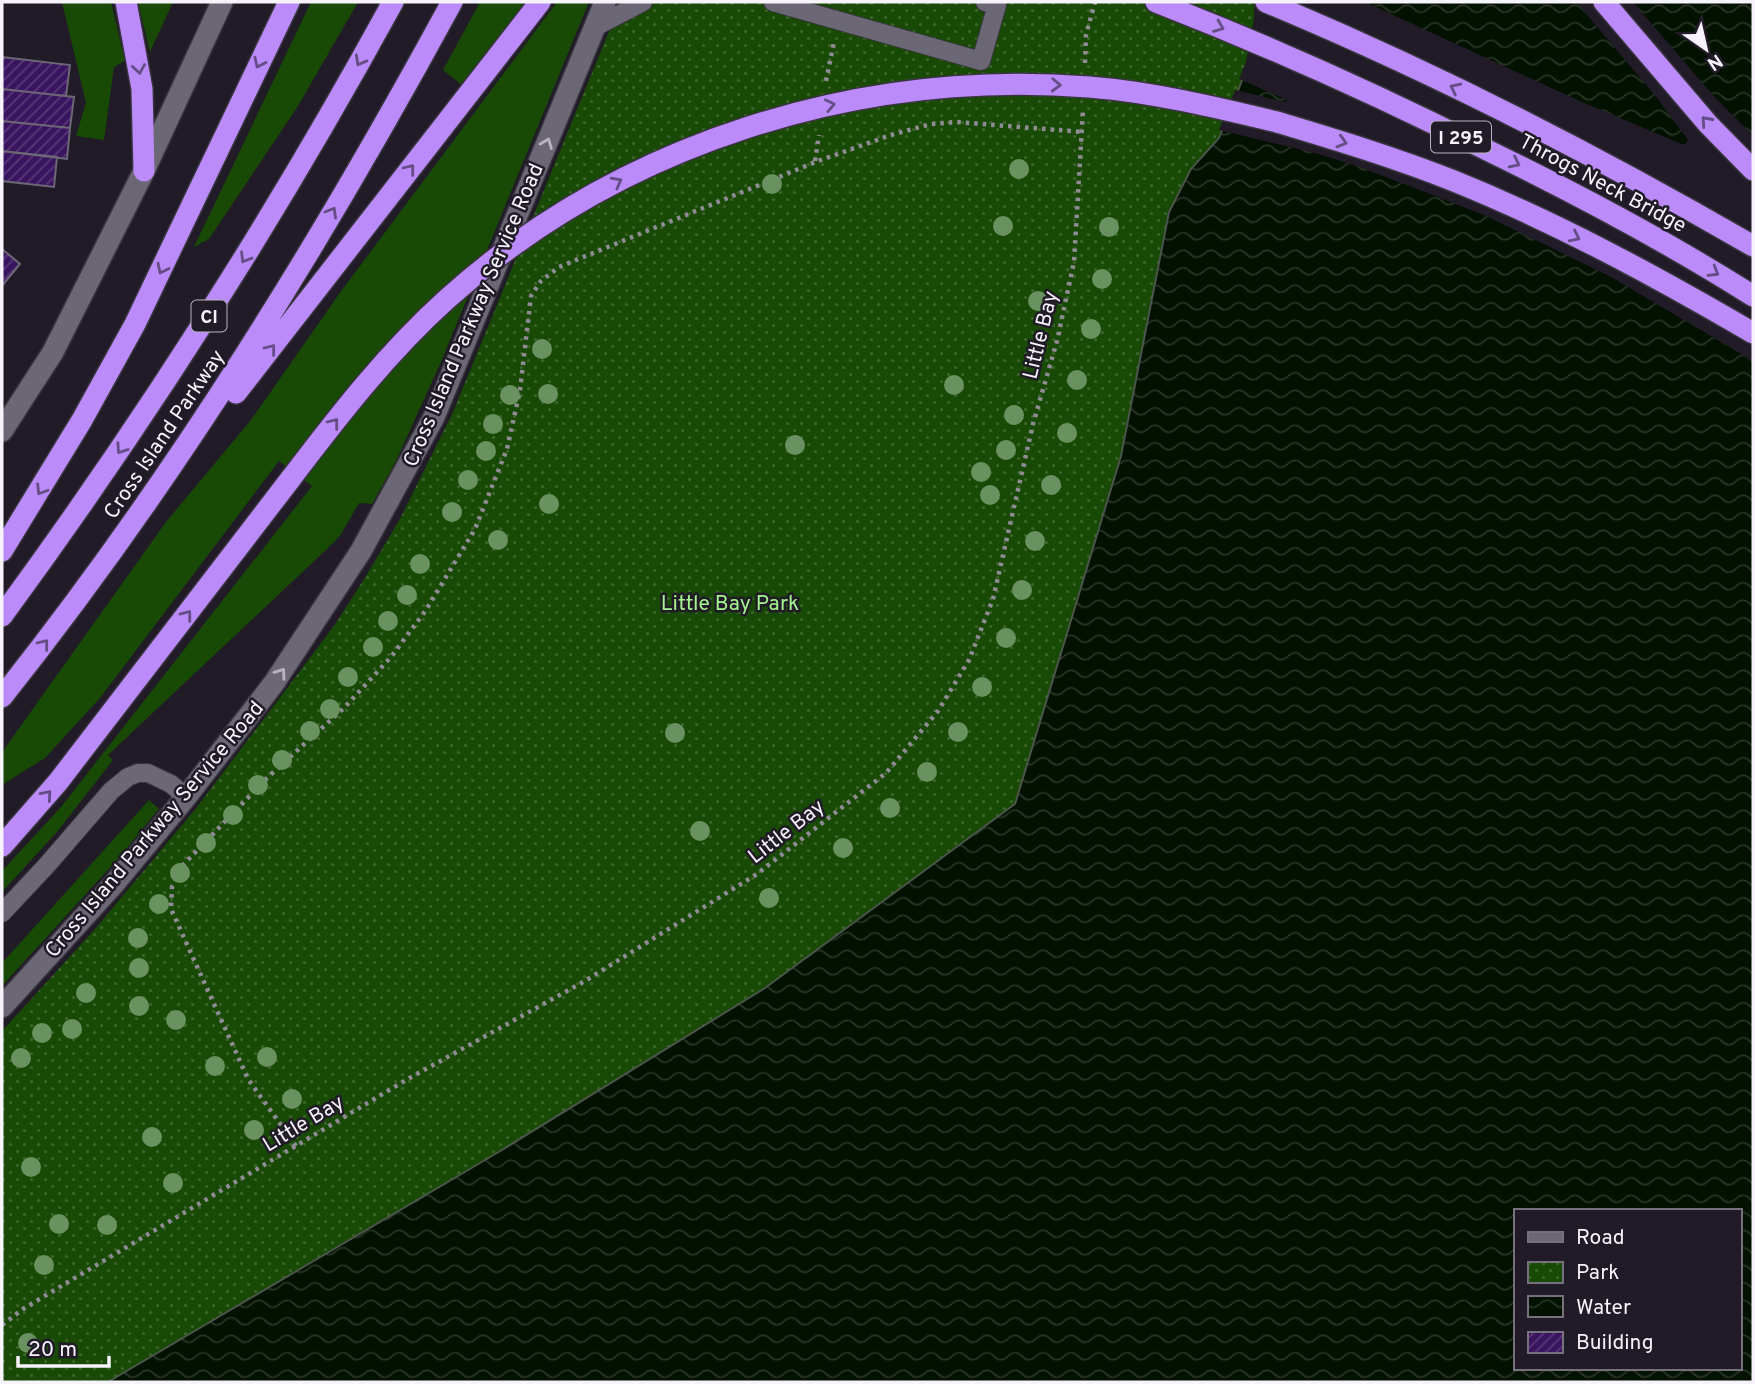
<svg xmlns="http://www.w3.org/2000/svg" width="1755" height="1384" viewBox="0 0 1755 1384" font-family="Overpass,sans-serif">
  <defs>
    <pattern id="park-dots" width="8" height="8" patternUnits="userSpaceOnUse" patternTransform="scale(1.75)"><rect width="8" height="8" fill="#194a05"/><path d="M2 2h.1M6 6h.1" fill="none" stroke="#3b652a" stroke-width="1.8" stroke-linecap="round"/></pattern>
    <pattern id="water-waves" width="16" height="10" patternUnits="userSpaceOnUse" patternTransform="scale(1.75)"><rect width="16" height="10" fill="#021100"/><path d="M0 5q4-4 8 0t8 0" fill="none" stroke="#283426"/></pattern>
    <pattern id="building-hatch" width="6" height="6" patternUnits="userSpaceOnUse" patternTransform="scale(1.75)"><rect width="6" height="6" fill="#3a155f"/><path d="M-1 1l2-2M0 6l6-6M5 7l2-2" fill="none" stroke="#573877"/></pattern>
  </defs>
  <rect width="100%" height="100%" fill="#201b27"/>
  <path fill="#194a05" d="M62 2H111L125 61 114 67 104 140 76 136 86 103Z
    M138 2H173L150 52Z
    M311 2H358L298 106 209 239 194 247Z
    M480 2H526L462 85 443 70Z
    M557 2H589L441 362 396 461 372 504 359 503 340 536 327 549 108 755 113 760 57 832 2 892V871L61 807 312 486 279 461 100 698 45 758 2 785V755L5 748 166 522 251 420 339 294Z
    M149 800 159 809 117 860 2 986V963Z"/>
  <path fill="url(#park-dots)" d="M621 2H1258L1249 63 1219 138 1191 169 1169 212 1121 456 1015 804 765 988 497 1153 108 1382H2V1031L95 929 197 807 334 626 366 576 401 517 453 412Z"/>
  <path fill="url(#water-waves)" stroke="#4b554b" stroke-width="2" fill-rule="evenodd" d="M1258 2H1753V1382H108L497 1153 765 988 1015 804 1121 456 1169 212 1191 169 1219 138 1249 63ZM1515 1211H1739V1368H1515Z"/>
  <path fill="#201b27" d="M1254 2H1365L1580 101 1684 145 1688 140 1657 98 1576 2H1633L1712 94 1753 136V361L1611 277 1484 215 1357 166 1315 153 1219 130 1235 90 1286 102 1287 100 1239 79 1246 62 1254 18Z"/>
  <path fill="url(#building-hatch)" stroke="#6c6775" stroke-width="2" d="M2 57 70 65 66 96 2 89Z
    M2 89 74 97 70 128 2 121Z
    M2 121 70 128 67 159 2 151Z
    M2 151 57 157 54 187 2 181Z
    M2 249 20 264 2 286Z"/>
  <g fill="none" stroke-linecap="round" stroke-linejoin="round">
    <defs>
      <path id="lane" d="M773 2 981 61 997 5 985 2
        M595 27 643 2
        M2 913 47 865 111 791 128 777 138 773H148L171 784 186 797"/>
      <path id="secondary" d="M2 431 53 352 144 171 222 2
        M2 1007 113 885 186 797 274 683 361 551 434 417 605 2"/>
      <path id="highway" d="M126 2 142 89 144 171
        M1156 2C1269 46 1380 96 1489 151 1579 195 1668 242 1753 296
        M1266 2C1434 72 1596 155 1753 246
        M1604 2 1708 124 1753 170
        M1277 122C1337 140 1396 158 1454 181 1558 223 1657 277 1753 333
        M236 393 540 2
        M2 551 82 420 135 324 289 2
        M2 616C146 420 276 216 393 2
        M2 697C174 481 320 245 452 2
        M2 846 58 782 292 477"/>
    </defs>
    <use href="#lane" stroke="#39353f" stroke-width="20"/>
    <use href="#secondary" stroke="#39353f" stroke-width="24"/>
    <use href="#highway" stroke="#39353f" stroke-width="24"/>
    <path stroke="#908c96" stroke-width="4.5" stroke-dasharray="3.5 5" stroke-linecap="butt" d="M1085 63 1086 35 1095 2
      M826 81 834 42
      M815 161 819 135
      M296 1146 248 1079 171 909 172 887 183 865 267 778 345 707 391 657 426 610 475 529 507 449 520 390 531 296 541 281 559 267 620 242 818 161 891 135 931 124 957 122 1083 132
      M2 1325 23 1309 406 1080 585 981 757 874 886 773 938 711 969 660 993 599 1033 424 1057 341 1074 262 1083 110"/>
    <use href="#lane" stroke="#6c6775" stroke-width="18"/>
    <use href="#secondary" stroke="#6c6775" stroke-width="21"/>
    <use href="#highway" stroke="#ba8bf9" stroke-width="21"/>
    <defs>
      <path id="highway-bridge" d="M292 477C340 414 388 352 447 299 620 143 859 69 1089 87 1152 92 1215 107 1277 122"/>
    </defs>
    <use href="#highway-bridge" stroke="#39353f" stroke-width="24" stroke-linecap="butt"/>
    <use href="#highway-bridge" stroke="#ba8bf9" stroke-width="21"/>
  </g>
  <g fill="#699260">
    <circle cx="1019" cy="169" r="10"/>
    <circle cx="772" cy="184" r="10"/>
    <circle cx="1003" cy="226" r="10"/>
    <circle cx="1109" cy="227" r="10"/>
    <circle cx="1102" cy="279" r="10"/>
    <circle cx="1038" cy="301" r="10"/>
    <circle cx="1091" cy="329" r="10"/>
    <circle cx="542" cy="349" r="10"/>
    <circle cx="1077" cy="380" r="10"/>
    <circle cx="954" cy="385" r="10"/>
    <circle cx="548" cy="394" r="10"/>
    <circle cx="510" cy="395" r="10"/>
    <circle cx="1014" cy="415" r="10"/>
    <circle cx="493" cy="424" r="10"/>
    <circle cx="1067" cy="433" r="10"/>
    <circle cx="795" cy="445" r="10"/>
    <circle cx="1006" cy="450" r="10"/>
    <circle cx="486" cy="451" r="10"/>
    <circle cx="981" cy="472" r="10"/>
    <circle cx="468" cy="480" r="10"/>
    <circle cx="1051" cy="485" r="10"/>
    <circle cx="990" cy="495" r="10"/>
    <circle cx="549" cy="504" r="10"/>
    <circle cx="452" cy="512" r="10"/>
    <circle cx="498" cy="540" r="10"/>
    <circle cx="1035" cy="541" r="10"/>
    <circle cx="420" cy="564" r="10"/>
    <circle cx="1022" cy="590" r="10"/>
    <circle cx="407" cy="595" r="10"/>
    <circle cx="388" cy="621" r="10"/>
    <circle cx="1006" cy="638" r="10"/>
    <circle cx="373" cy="647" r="10"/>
    <circle cx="348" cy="677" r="10"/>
    <circle cx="982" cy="687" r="10"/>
    <circle cx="330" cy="709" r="10"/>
    <circle cx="310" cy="731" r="10"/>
    <circle cx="958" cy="732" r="10"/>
    <circle cx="675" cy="733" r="10"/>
    <circle cx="282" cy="760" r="10"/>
    <circle cx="927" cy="772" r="10"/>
    <circle cx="258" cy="785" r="10"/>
    <circle cx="890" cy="808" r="10"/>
    <circle cx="233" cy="815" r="10"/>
    <circle cx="700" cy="831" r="10"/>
    <circle cx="206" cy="843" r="10"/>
    <circle cx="843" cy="848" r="10"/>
    <circle cx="180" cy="873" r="10"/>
    <circle cx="769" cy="898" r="10"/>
    <circle cx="159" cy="904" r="10"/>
    <circle cx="138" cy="938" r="10"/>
    <circle cx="139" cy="968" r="10"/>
    <circle cx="86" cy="993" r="10"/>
    <circle cx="139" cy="1006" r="10"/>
    <circle cx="176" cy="1020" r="10"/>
    <circle cx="72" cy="1029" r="10"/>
    <circle cx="42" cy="1033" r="10"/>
    <circle cx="267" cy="1057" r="10"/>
    <circle cx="21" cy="1058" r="10"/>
    <circle cx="215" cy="1066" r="10"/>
    <circle cx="292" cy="1099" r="10"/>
    <circle cx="254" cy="1130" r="10"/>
    <circle cx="152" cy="1137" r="10"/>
    <circle cx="31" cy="1167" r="10"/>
    <circle cx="173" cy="1183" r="10"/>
    <circle cx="59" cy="1224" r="10"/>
    <circle cx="107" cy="1225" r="10"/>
    <circle cx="44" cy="1265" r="10"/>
    <circle cx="28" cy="1343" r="10"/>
  </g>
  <defs><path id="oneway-chevron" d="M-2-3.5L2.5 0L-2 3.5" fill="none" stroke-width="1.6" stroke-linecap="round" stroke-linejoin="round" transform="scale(1.75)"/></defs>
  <g stroke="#654d86">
    <use href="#oneway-chevron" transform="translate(1219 27) rotate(22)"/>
    <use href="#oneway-chevron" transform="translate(360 61) rotate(119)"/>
    <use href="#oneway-chevron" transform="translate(259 63) rotate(115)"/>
    <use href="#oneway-chevron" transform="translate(139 69) rotate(81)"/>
    <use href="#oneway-chevron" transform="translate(1056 85) rotate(2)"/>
    <use href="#oneway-chevron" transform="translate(1455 88) rotate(-154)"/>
    <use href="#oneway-chevron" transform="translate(830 105) rotate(-12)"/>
    <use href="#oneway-chevron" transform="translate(1706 121) rotate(-132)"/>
    <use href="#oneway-chevron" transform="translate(1342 142) rotate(17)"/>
    <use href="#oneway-chevron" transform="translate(1515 163) rotate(26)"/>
    <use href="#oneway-chevron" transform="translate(410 169) rotate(-52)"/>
    <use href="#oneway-chevron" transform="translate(617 182) rotate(-28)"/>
    <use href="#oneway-chevron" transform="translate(332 212) rotate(-60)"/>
    <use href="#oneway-chevron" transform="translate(1575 237) rotate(26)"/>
    <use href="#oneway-chevron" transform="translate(245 258) rotate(121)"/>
    <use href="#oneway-chevron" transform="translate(162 269) rotate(116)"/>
    <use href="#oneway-chevron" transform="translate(1714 272) rotate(31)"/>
    <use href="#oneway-chevron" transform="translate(271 349) rotate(-52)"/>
    <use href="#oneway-chevron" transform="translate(334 423) rotate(-52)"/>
    <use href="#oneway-chevron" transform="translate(121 449) rotate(124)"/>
    <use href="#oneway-chevron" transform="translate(41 490) rotate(122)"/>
    <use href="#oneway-chevron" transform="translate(187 615) rotate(-53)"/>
    <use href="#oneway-chevron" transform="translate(44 644) rotate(-52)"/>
    <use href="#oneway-chevron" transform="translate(47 795) rotate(-49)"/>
  </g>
  <g stroke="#b8b4bf">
    <use href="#oneway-chevron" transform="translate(547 143) rotate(-68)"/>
    <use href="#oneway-chevron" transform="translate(281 673) rotate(-55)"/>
  </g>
  <g text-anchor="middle" stroke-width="5" stroke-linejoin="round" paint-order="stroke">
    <g fill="#201b27" stroke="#b6b2bb" stroke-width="2">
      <rect x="1431" y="121.5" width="60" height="31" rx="5"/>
      <rect x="191.5" y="300.5" width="35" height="31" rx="5"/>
    </g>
    <g font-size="19" font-weight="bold" fill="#f6f3fb">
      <text x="1461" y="144">I 295</text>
      <text x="209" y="323">CI</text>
    </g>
    <g font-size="21" fill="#f6f3fb" stroke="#201b27">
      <text transform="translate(1603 183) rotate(28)" y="7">Throgs Neck Bridge</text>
      <text transform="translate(473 315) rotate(-67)" y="7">Cross Island Parkway Service Road</text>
      <text transform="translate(1040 335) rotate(-76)" y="7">Little Bay</text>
      <text transform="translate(164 434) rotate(-56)" y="7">Cross Island Parkway</text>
      <text transform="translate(154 829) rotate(-50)" y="7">Cross Island Parkway Service Road</text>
      <text transform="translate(786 831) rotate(-38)" y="7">Little Bay</text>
      <text transform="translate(303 1123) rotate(-31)" y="7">Little Bay</text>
    </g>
    <g font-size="21" fill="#a5f48f" stroke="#201b27">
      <text x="730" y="610">Little Bay Park</text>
    </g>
  </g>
  <rect width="1755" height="1384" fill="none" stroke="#f6f3fb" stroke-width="7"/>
  <rect x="1514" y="1209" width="228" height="161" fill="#201b27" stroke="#76717c" stroke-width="2"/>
  <rect x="1528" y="1232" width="35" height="10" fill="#6c6775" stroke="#76717c" stroke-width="2"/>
  <text x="1576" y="1244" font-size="21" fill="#f6f3fb">Road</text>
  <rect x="1528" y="1262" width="35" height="21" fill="url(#park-dots)" stroke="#76717c" stroke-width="2"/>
  <text x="1576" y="1279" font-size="21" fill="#f6f3fb">Park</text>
  <rect x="1528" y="1296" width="35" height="21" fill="url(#water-waves)" stroke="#76717c" stroke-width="2"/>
  <text x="1576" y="1314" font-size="21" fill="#f6f3fb">Water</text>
  <rect x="1528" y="1332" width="35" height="21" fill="url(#building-hatch)" stroke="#76717c" stroke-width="2"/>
  <text x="1576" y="1349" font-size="21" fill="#f6f3fb">Building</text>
  <g transform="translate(1706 49) rotate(146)" stroke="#201b27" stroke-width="5" paint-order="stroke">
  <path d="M0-5L12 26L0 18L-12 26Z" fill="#f6f3fb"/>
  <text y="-10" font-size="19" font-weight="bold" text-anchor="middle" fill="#f6f3fb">N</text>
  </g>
  <path d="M18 1356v10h91v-10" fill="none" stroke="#f6f3fb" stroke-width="3.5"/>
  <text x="28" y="1356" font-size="21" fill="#f6f3fb" stroke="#201b27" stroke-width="5" paint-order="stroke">20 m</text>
</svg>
